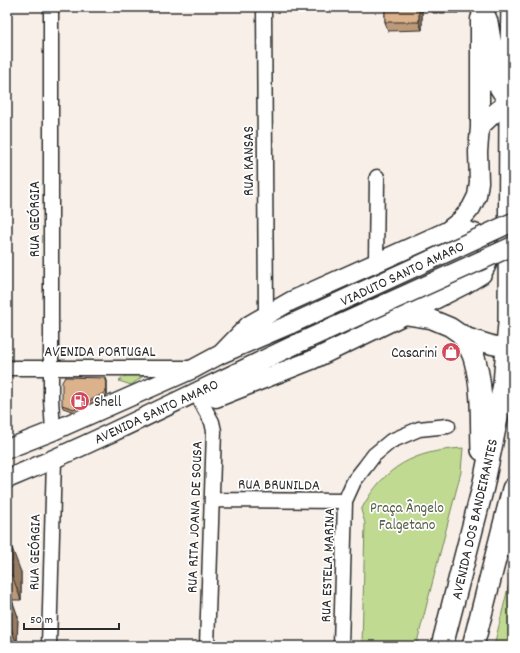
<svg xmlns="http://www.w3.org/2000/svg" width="520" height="653" viewBox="0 0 520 653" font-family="Dekko,sans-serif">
  <rect width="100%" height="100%" fill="#f8f0e8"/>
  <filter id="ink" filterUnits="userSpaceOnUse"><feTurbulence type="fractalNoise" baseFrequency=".025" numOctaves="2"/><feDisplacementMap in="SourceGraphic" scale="8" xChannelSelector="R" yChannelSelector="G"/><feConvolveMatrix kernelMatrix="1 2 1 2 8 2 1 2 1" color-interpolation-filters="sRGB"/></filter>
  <g filter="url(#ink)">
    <path fill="#c0da91" stroke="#76825e" d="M129 373 145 375 131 385 119 381Z
      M463 448 461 472 416 646H362L365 523 361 510C384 466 414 451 463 448Z
      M513 567V646H494Z"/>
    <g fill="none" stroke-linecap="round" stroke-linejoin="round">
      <defs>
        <path id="minor" d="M51 7V399L53 431
          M264 7 266 315
          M376 262 377 177
          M7 368H191
          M196 393 212 422 214 431 207 646
          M212 500 345 501
          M49 646 54 459
          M341 646 345 501 354 481 365 467 374 455 391 441 419 429 448 426"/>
        <path id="major" d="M480 127C488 119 503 103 513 102
          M405 315 431 319 450 327 463 336 492 345 513 349
          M221 354 249 325 291 301 447 231 461 220 471 208 477 196 479 182 478 152 480 127V19
          M200 391 216 398 312 360 405 315 464 285 482 274 487 264 488 255 487 246 484 239 477 234 471 232 447 231
          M7 449 53 431 193 369 221 354 291 324
          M7 479C108 437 205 387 303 341"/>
        <path id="highway" d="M481 7 487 22 497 82 507 98
          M463 336C468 344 473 352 475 361 483 389 481 421 482 450
          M442 646 483 487 504 384 509 323 510 103 512 7
          M473 646 513 489"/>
      </defs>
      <use href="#minor" stroke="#2b2b2b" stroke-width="17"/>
      <use href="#major" stroke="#2b2b2b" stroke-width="21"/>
      <use href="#highway" stroke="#2b2b2b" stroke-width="24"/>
      <use href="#minor" stroke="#fff" stroke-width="14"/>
      <use href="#major" stroke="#fff" stroke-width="18"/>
      <use href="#highway" stroke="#fff" stroke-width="21"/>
      <defs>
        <path id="major-bridge" d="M291 324 513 222
          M303 341 513 246"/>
      </defs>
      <use href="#major-bridge" stroke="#2b2b2b" stroke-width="21" stroke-linecap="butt"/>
      <use href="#major-bridge" stroke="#fff" stroke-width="18"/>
    </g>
    <path fill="#bc9978" stroke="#2b2b2b" d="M385 7H422V30L388 31 385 22Z
      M431 7H459L458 13H433Z
      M106 378 107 381V395L75 412 63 408 62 405Z
      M7 547 21 572V600H12L18 617 17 644H9V646H7Z"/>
    <path fill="#997d62" stroke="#2b2b2b" d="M419 7H422V30L419 22Z
      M456 7H459L458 13 456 8Z
      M106 378 107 381V395L106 392Z
      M12 548 21 572V600L12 575Z
      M9 592 18 617 17 644 8 620Z
      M7 640 9 646H7Z"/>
    <path fill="#dbb28c" stroke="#2b2b2b" d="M385 7H419V22H385Z
      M431 7H456V8Z
      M65 377 106 378V392L74 409 62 405V382Z
      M7 547 12 548V575H7Z
      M7 592H9L8 620H7Z"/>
  </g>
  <defs>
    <symbol id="shop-disc" viewBox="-11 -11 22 22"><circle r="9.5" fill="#d1495b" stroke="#fff"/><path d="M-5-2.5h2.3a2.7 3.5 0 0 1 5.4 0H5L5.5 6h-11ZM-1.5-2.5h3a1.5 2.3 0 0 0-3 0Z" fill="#fff"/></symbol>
    <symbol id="fuel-disc" viewBox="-11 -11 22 22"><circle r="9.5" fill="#d1495b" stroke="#fff"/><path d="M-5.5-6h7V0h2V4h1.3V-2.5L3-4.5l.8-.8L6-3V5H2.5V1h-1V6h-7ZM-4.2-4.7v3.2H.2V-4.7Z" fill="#fff"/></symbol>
  </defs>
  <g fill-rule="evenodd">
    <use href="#shop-disc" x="440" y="341" width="22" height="22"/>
    <use href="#fuel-disc" x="69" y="390" width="22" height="22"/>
  </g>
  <g text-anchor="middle" stroke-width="3.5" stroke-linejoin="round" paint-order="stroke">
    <g font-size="15" fill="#2b2b2b" stroke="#fff">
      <text transform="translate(248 161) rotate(-90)" y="5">RUA KANSAS</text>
      <text transform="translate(34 219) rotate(-90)" y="5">RUA GEÓRGIA</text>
      <text transform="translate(402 273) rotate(-25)" y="5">VIADUTO SANTO AMARO</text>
      <text x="100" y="356">AVENIDA PORTUGAL</text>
      <text transform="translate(156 411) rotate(-25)" y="5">AVENIDA SANTO AMARO</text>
      <text transform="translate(279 484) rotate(1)" y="5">RUA BRUNILDA</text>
      <text transform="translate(194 517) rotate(-88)" y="5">RUA RITA JOANA DE SOUSA</text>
      <text transform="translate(474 519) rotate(-77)" y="5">AVENIDA DOS BANDEIRANTES</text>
      <text transform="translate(34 552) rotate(-89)" y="5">RUA GEÓRGIA</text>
      <text transform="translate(327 565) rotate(-88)" y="5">RUA ESTELA MARINA</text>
    </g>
    <g font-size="15" fill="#2b2b2b" stroke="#fff" text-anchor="end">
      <text x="437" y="357">Casarini</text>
      <text x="94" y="406" text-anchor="start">Shell</text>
    </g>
    <g font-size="15" fill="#58604a" stroke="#fff">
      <text x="407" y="512">Praça Ângelo<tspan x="407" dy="17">Falgetano</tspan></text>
    </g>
  </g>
  <rect width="520" height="653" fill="none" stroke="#fff" stroke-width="24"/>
  <rect x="12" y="12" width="496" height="629" fill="none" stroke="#2b2b2b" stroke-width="1.5" filter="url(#ink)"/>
  <path d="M24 623v6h95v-6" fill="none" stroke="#2b2b2b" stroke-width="2"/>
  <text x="30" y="623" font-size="12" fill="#2b2b2b" stroke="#ffffff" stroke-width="3" paint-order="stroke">50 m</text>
</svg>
